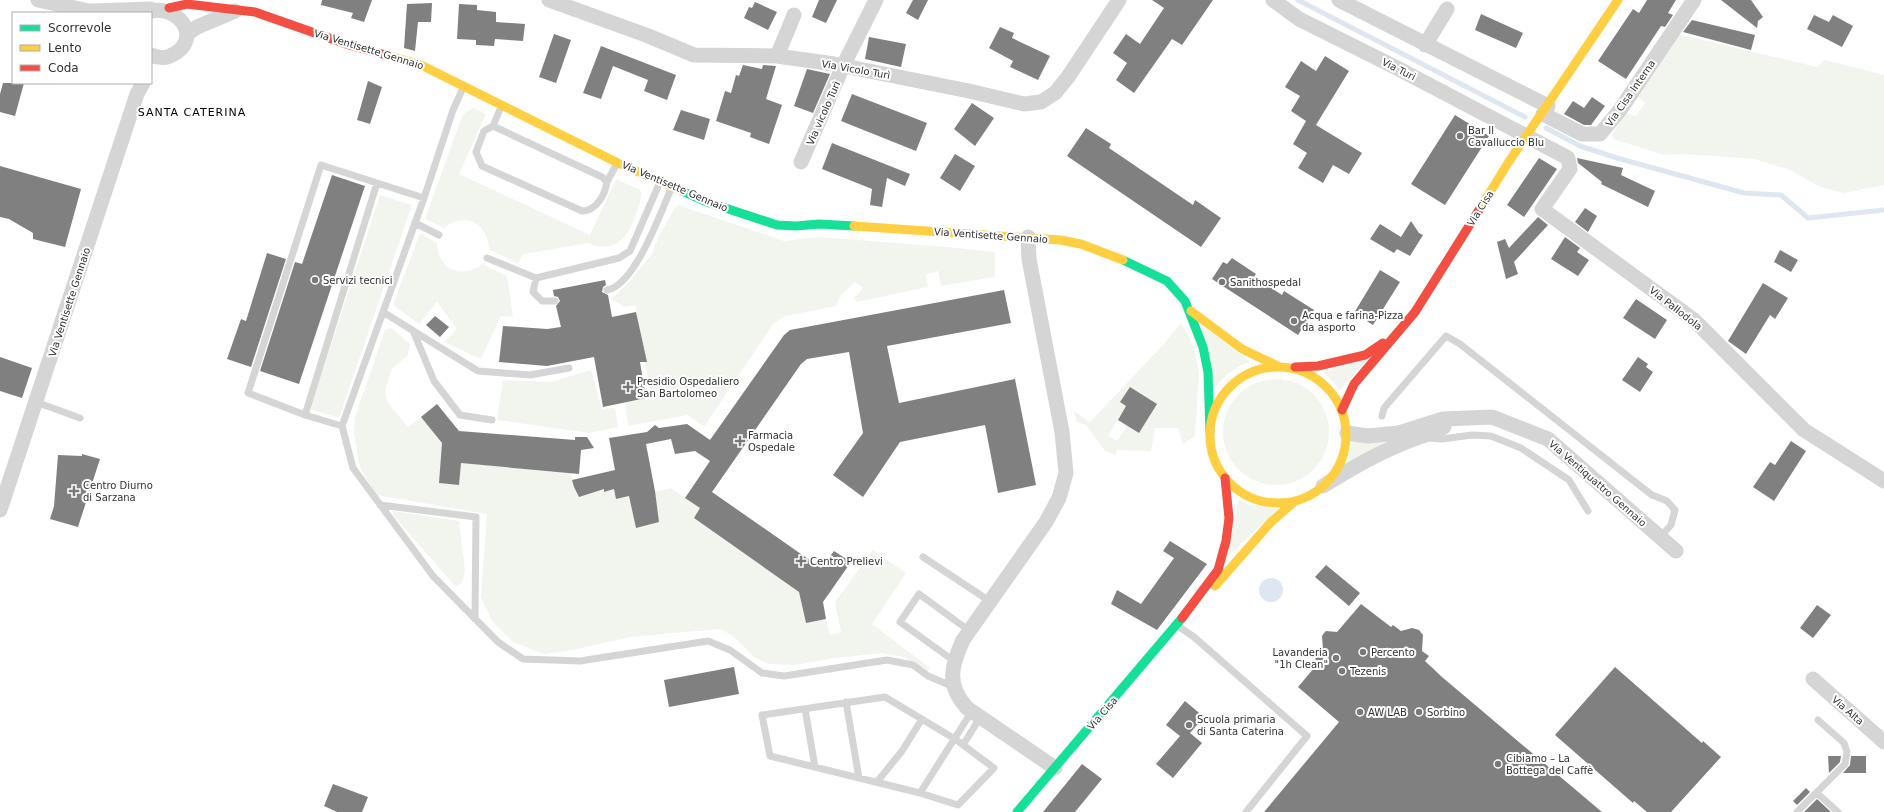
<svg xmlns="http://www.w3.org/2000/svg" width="1884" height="812" viewBox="0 0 1884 812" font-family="'DejaVu Sans',sans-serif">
  <rect width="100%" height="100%" fill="#fff"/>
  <path fill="#f1f5ee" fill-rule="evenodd" d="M1678 34 1817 67 1825 60 1884 75V185L1843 193 1818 186 1790 170 1754 159 1687 154 1664 155 1613 139 1612 134 1625 113 1636 116 1645 103 1637 96Z
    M473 108 486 114 459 174 590 235 616 179 640 190 642 193C635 221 625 259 588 243L523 254 518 264 489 249C488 223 465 211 444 228L425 219 463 114Z
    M380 195 412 205 339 418 310 409Z
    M678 205 784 241 819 237 948 247 995 252V277L941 286 938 271 926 274 928 287 857 302 854 298 863 288 855 282 840 296 836 306 785 316 773 324 704 427 688 415 628 426 625 402 651 397 635 305 624 307 611 299 628 283 652 254 659 236 675 208Z
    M420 233 437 243C438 270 461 280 482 264L507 276 513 317 501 316 481 359 444 342 457 329 437 302 419 324 393 305Z
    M1181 323 1194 347 1199 374 1195 436 1183 444 1178 428H1155L1151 451 1117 450 1116 455 1105 451 1086 425 1077 422 1074 411 1090 422 1163 345ZM1157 404 1139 433 1127 426 1117 441 1108 436 1126 406Z
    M1200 324 1250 362C1233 367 1225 376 1214 389Z
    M391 328 410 344 408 355 392 369 385 391 388 403 408 427 421 417 442 443 440 483 459 485 461 463 571 473 574 487 602 482 604 491 614 489 616 499 629 496 636 528 659 522 654 492 671 488 700 508 694 518 799 592 806 623 826 619 830 635 841 632 835 602 873 550 906 573 872 624 930 668 926 674 905 657 882 653 835 658 795 665 769 664 754 657 733 636 720 629 630 637 573 650 544 654 513 642 492 621 481 597 487 514 377 495 361 470 358 459 354 433 355 417 385 330Z
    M1368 359 1340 390 1324 372Z
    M591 370 602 409 615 408 618 427 590 433 497 420 503 380 551 382Z
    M1223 432a53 53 0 1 1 106 0a53 53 0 1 1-106 0Z
    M1352 438 1397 440 1347 464Z
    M1238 500 1250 505 1279 508 1228 556Z
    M393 511 459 521 465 571 462 583 455 586 393 515Z"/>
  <path fill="#dde6f1" d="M1259 590a12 12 0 1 1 24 0a12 12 0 1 1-24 0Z"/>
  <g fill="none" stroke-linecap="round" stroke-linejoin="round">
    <path stroke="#dde6f1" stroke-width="5" d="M1298 0 1525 117
      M1546 128 1580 146 1617 158 1744 193 1781 195 1808 218 1884 210"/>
  </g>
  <path fill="#808080" d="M322 0H372L364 22 351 18 353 13 321 5Z
    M819 0H837L826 23 812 17Z
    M913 0H928L918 20 906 13Z
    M1152 0H1213L1182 45 1172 39 1134 93 1116 80 1127 63 1113 53 1126 34 1140 44 1164 8Z
    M1647 0H1676L1668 13 1673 15 1665 27 1661 26 1626 79 1598 61 1633 9 1639 13Z
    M1721 0H1751L1763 17 1758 21 1757 28Z
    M755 2 777 12 768 30 744 18 749 7 752 8Z
    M432 3 431 22H418L415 51 404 48 407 4Z
    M459 4 477 5V10L496 12V22L525 24 523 41 495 39 494 46 476 45V40L457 39Z
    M1481 14 1523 33 1516 48 1475 30Z
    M1814 15 1829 22 1833 15 1853 26 1842 47 1807 29Z
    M1692 20 1755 35 1751 50 1683 32Z
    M1000 27 1014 33 1012 38 1050 56 1038 80 1010 67 1013 61 989 48Z
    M554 34 571 40 556 83 539 77Z
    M869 37 906 44 901 67 865 59Z
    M601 46 676 75 667 100 644 91 648 80 613 66 601 99 583 93Z
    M1325 56 1349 71 1316 125 1362 153 1349 174 1333 165 1323 183 1298 168 1307 153 1293 144 1306 121 1291 111 1300 96 1285 87 1301 61 1316 71Z
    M743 65 762 69 763 65 776 66 766 99 782 105 769 144 750 137 751 133 716 121 725 91 731 93 736 75 739 76Z
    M807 69 830 74 813 113 794 106Z
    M368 81 382 87 370 124 357 120Z
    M3 83H24L15 116 0 112V94Z
    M852 94 927 123 916 151 841 121Z
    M1592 97 1605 106 1591 125H1584L1564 114 1573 101 1584 108Z
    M972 103 994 118 975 146 954 129Z
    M681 110 710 119 704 140 673 130Z
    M1455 115 1489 136 1445 205 1411 184Z
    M1086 128 1111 144 1109 148 1193 205 1195 200 1221 218 1201 247 1067 156Z
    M832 143 910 174 905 186 887 178 882 207 870 205 872 189 822 169Z
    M955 154 975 166 960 191 940 178Z
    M1539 158 1557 169 1524 217 1507 205Z
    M1577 158 1623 168 1621 175 1655 191 1648 207 1601 184 1602 182 1578 163Z
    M0 166 81 189 65 247 33 239V233L9 219 0 217Z
    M332 175 365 186 299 384 260 371 295 262 302 264Z
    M1585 208 1597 216 1588 232 1575 222Z
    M1538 217 1548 225 1514 262 1518 274 1506 279 1497 242 1505 239 1509 248Z
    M1411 221 1419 233 1423 235 1410 256 1397 249 1394 253 1370 239 1380 224 1401 237Z
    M1565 237 1580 248 1577 252 1589 260 1578 276 1551 259Z
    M1780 250 1798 260 1791 272 1774 262Z
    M267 253 286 259 251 367 227 359 241 319 246 321Z
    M1232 258 1256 274 1254 277 1282 295 1284 291 1314 310 1298 335 1212 279 1223 262 1227 264Z
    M1380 270 1400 282 1373 325 1354 313Z
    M605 280 606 285 603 287 602 292 608 295 612 317 636 312 647 362H640L646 398 603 407 594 357 547 366 499 362 503 326 547 329 561 327 556 306 560 301 558 297 554 296 553 290Z
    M1763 283 1788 298 1775 319 1770 315 1746 354 1728 341Z
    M1004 290 1011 323 887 346 899 403 1015 379 1036 485 998 493 985 425 900 442 863 497 833 475 863 433 849 352 807 359 801 364 712 492 821 568 834 551 851 562 823 602 826 619 806 623 799 592 694 518 700 508 685 498 710 461 695 451 675 454 671 439 646 444 655 491 659 522 636 528 629 496 616 499 614 489 604 492V489L579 497 574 487 572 480 615 470 609 438 647 432 655 425 659 428 687 424 710 440 784 335 790 330Z
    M1636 299 1667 320 1655 339 1623 318Z
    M435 316 449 327 440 337 426 325Z
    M0 357 32 368 22 398 0 391Z
    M1638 357 1648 364 1646 367 1653 372 1640 392 1622 380Z
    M1130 387 1157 404 1139 433 1118 420 1126 406 1120 402Z
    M437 404 459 431 575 440V437H587L594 448 581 450 579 474 461 463 459 485 439 483 442 443 421 417Z
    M1791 441 1806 451 1774 501 1753 487 1770 462 1775 465Z
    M82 454 100 459 78 527 50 519 54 506 58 455 82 456Z
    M1170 541 1207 564 1157 630 1111 604 1117 590 1141 604 1174 558 1163 551Z
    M1326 565 1360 593 1349 606 1315 577Z
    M1361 604 1391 627 1393 625 1401 631 1412 628 1419 630 1423 635 1422 651 1429 656 1425 661 1442 677 1602 812H1264L1339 722 1298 687 1319 662 1315 659 1323 650 1322 636 1324 633 1326 631 1337 632Z
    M1817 605 1831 615 1813 638 1800 628Z
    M734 667 739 694 669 707 664 680Z
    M1615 667 1702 743 1703 741 1721 757 1671 812H1647L1634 801 1633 803 1555 735Z
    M1185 701 1204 717 1190 733 1202 743 1173 778 1156 764 1180 736 1166 725Z
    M1828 756H1841L1840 762 1829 773Z
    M1851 756H1866V773H1843L1850 765Z
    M1082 764 1102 779 1075 812H1043Z
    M333 784 368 797 362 812H337L324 806Z
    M1806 788 1810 792 1797 805 1793 801Z
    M1817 799 1831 812H1804Z"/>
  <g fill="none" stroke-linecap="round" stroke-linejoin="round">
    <path stroke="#d5d5d5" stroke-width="7" d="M463 88 453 110 424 198 342 426 353 468 433 576 498 642 523 659 580 661 708 641 730 650 762 673 784 676 887 660 913 665 928 676 954 687
      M493 126 602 177 607 182C605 195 596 211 582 211L482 166 476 152 484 131 493 126 501 107
      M607 182 616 165
      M415 223 439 235
      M487 258 536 278
      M607 290C635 285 660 214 671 189
      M555 301H542L533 292 536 278 619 258 630 251 660 182
      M383 312 478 371 530 375 569 368
      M414 333 434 381 460 415 492 420
      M36 402 80 418
      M305 415 248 393 321 165 424 198
      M1382 416 1384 408 1446 336 1460 344 1639 485 1652 495 1667 501 1675 510 1671 525 1660 537
      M342 426 305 415 377 183
      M1428 438 1442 439 1472 435 1491 436 1521 448 1569 480 1588 511
      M380 505 476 517 475 619
      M923 557 991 602
      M1178 626 1194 637 1307 736 1246 812
      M954 661 900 622 919 594 971 632
      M885 697 955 739 994 768 958 805 920 793 770 756 762 715Z
      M846 702 859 778
      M805 709 815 767
      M963 745 981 716
      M877 782 902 751 922 719
      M920 793 972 711
      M1817 793 1838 812
      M1797 812 1845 764 1847 752 1844 743 1818 720"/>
    <path stroke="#d5d5d5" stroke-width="15" d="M38 0 98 13
      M549 0 646 35 694 55 777 56 834 64 969 91 1024 104 1041 102 1055 93 1068 77 1119 0
      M1273 0 1299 19 1397 68 1568 158 1570 169 1542 209 1694 320 1804 430 1884 481
      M1339 0 1548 106
      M92 11 151 9
      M145 13C177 0 205 39 172 55 165 59 158 58 151 55
      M187 34 197 27 235 11
      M1425 45 1447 9
      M777 56 794 15
      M1543 114 1582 134H1600L1620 110 1694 0
      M801 162 843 66 876 0
      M1028 237 1029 259 1062 432 1066 473 1059 498 1046 522 963 640C951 666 946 685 967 708L1055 768
      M1347 433 1368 436 1399 433 1443 419 1492 417 1548 439 1676 551
      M1323 486C1347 471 1372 456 1399 445 1415 438 1428 435 1444 427
      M0 510 137 94 143 83
      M1813 679 1884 742"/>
    <path stroke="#16e098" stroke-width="9" d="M682 191 704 201 777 225 796 226 819 224 854 226
      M1123 260 1167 281 1185 301 1203 347 1208 372 1210 432
      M1017 812 1182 618"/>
    <path stroke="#ffcf43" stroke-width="9" d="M386 55 421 65 618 163 682 191
      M1479 210 1508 163 1618 0
      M854 226 1060 240 1081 244 1123 260
      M1191 311 1242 349 1278 366
      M1210 435a68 68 0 1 1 136 0a68 68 0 1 1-136 0Z
      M1215 586 1271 522 1295 501"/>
    <path stroke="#f24e42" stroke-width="9" d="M169 8 187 4 255 12 349 45 386 55
      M1295 367 1318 366 1365 355 1383 343
      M1342 410 1354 384 1415 312 1479 210
      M1182 618 1218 570 1226 541 1229 518 1225 478"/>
  </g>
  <g fill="#797979" stroke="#fff" stroke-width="1.5">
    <circle cx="1460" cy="136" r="4"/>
    <circle cx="315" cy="280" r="4"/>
    <circle cx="1222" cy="282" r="4"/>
    <circle cx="1294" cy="321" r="4"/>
    <path d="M626 381h4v4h4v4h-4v4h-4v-4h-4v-4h4z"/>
    <path d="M738 435h4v4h4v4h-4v4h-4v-4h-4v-4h4z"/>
    <path d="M72 485h4v4h4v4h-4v4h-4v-4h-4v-4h4z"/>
    <path d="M799 555h4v4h4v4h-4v4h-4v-4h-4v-4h4z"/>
    <circle cx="1363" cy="652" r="4"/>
    <circle cx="1336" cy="658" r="4"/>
    <circle cx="1342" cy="671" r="4"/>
    <circle cx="1360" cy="712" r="4"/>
    <circle cx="1419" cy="712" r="4"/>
    <circle cx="1189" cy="725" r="4"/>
    <circle cx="1498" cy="764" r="4"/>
  </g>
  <g text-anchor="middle" stroke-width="4" stroke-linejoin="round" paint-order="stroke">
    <g font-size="10" fill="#313131" stroke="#fff">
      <text transform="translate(369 49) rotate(17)" y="4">Via Ventisette Gennaio</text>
      <text transform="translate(856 69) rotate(10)" y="4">Via Vicolo Turì</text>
      <text transform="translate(1399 69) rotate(27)" y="4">Via Turi</text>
      <text transform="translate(1630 93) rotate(-55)" y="4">Via Cisa Interna</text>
      <text transform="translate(823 113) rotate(-66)" y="4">Via vicolo Turì</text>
      <text transform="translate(675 186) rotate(23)" y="4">Via Ventisette Gennaio</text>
      <text transform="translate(1480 208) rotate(-58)" y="4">Via Cisa</text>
      <text transform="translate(991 235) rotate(4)" y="4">Via Ventisette Gennaio</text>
      <text transform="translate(69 302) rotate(-72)" y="4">Via Ventisette Gennaio</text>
      <text transform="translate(1676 308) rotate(38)" y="4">Via Pallodola</text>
      <text transform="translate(1598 483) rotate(41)" y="4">Via Ventiquattro Gennaio</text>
      <text transform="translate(1848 710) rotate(41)" y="4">Via Alta</text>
      <text transform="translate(1102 713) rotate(-49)" y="4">Via Cisa</text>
    </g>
    <g font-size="10" fill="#313131" stroke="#fff" text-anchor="start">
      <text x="1468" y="134">Bar Il<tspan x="1468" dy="12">Cavalluccio Blu</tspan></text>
      <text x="323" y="284">Servizi tecnici</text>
      <text x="1230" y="286">Sanithospedal</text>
      <text x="1302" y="319">Acqua e farina-Pizza<tspan x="1302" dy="12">da asporto</tspan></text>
      <text x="637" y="385">Presidio Ospedaliero<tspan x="637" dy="12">San Bartolomeo</tspan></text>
      <text x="748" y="439">Farmacia<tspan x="748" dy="12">Ospedale</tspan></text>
      <text x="83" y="489">Centro Diurno<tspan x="83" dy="12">di Sarzana</tspan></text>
      <text x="810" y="565">Centro Prelievi</text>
      <text x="1328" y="656" text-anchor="end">Lavanderia<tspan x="1328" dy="12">"1h Clean"</tspan></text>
      <text x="1371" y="656">Percento</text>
      <text x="1350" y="675">Tezenis</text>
      <text x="1368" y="716">AW LAB</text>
      <text x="1427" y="716">Sorbino</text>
      <text x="1197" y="723">Scuola primaria<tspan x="1197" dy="12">di Santa Caterina</tspan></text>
      <text x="1506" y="762">Cibiamo – La<tspan x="1506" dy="12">Bottega del Caffè</tspan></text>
    </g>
    <g font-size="11" letter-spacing="1" fill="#000" stroke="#fff">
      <text x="192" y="116">SANTA CATERINA</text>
    </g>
  </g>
  <rect x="12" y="12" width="140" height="72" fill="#ffffff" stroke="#adadad"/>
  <rect x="20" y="25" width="20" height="6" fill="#16e098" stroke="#adadad"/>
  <text x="48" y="32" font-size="12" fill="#313131">Scorrevole</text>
  <rect x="20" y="45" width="20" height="6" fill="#ffcf43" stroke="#adadad"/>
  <text x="48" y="52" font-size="12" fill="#313131">Lento</text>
  <rect x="20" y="65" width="20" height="6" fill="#f24e42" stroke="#adadad"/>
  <text x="48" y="72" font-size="12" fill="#313131">Coda</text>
</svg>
